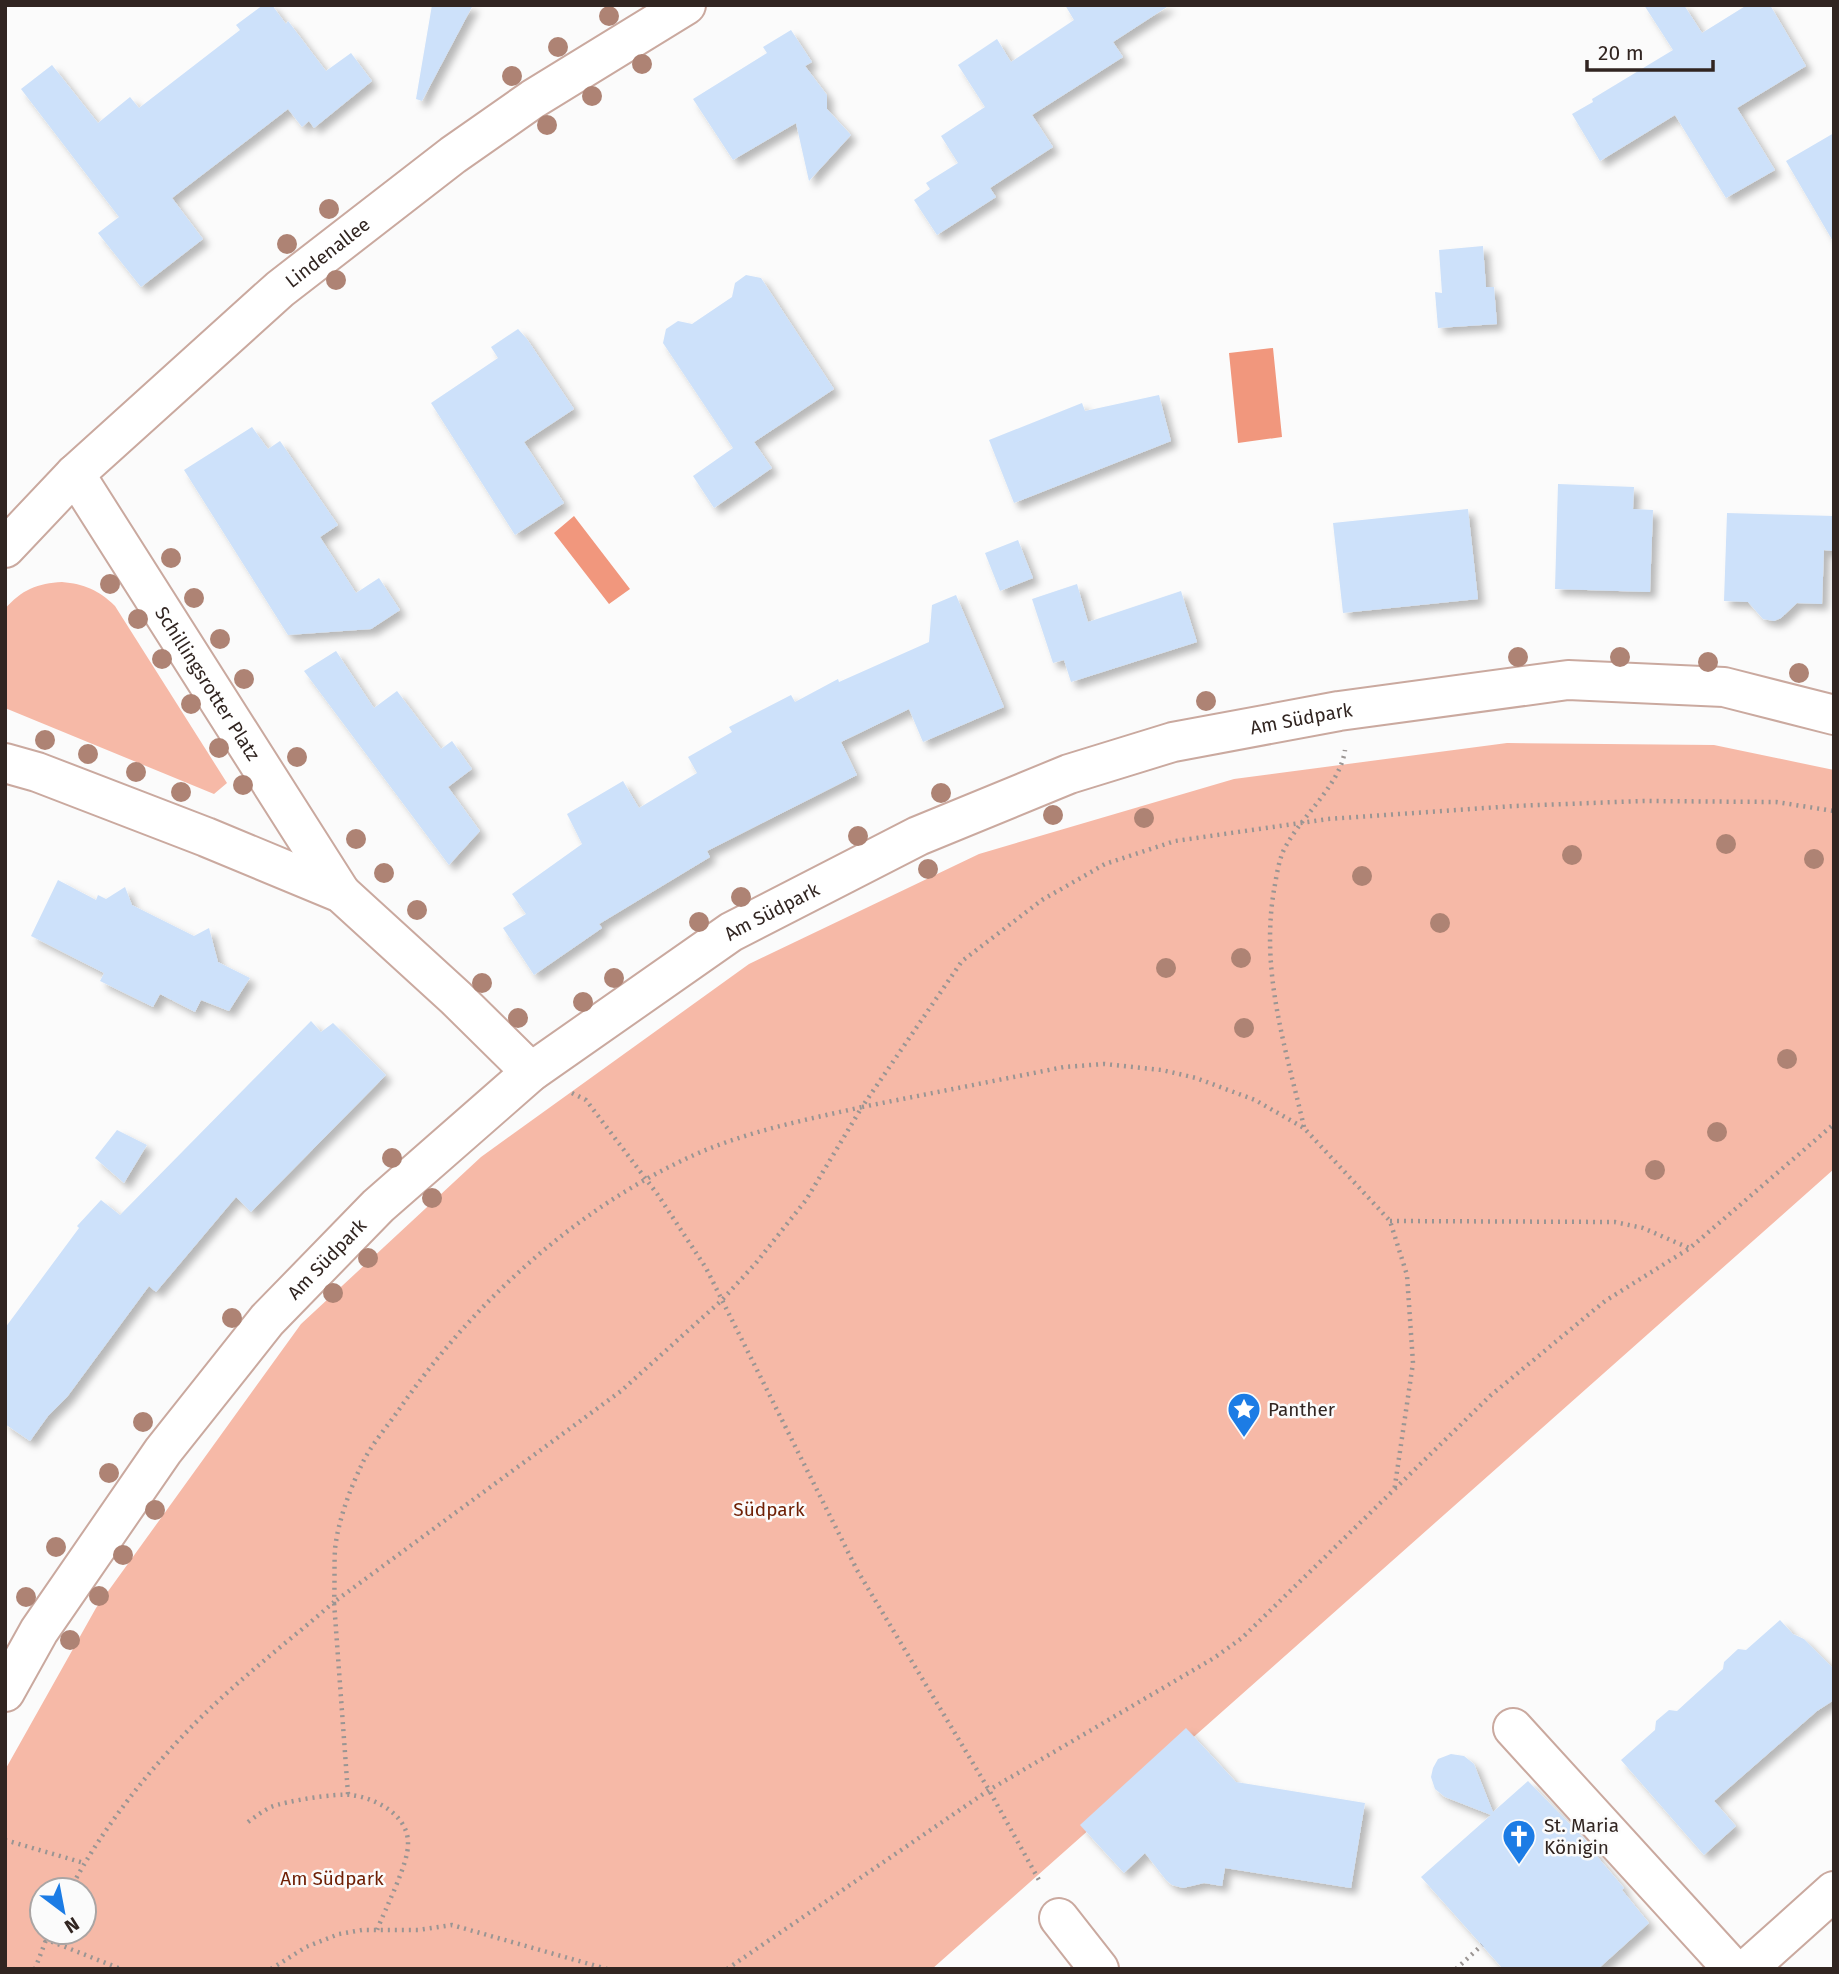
<svg xmlns="http://www.w3.org/2000/svg" width="1839" height="1974" viewBox="0 0 1839 1974" font-family="'Fira Sans',sans-serif">
  <defs>
    <filter id="shadow"><feDropShadow dx="6" dy="6" stdDeviation="3.5" flood-color="#0004"/></filter>
  </defs>
  <rect width="100%" height="100%" fill="#fbfbfb"/>
  <path fill="#f6b9a7" fill-rule="evenodd" d="M62 582C84 584 99 590 115 606L227 783 214 794 5 708V609C21 590 38 583 62 582Z
    M1507 743 1714 745 1834 770V1169L932 1969H5V1770L96 1608 301 1324 481 1157 749 964 979 854 1234 779ZM42 1890H84V1932H42Z"/>
  <path fill="#f1977d" d="M1273 348 1282 437 1238 443 1229 353Z
    M574 516 630 589 609 604 554 533Z"/>
  <path fill="#cde1fa" filter="url(#shadow)" d="M263 5H272L286 24 288 21 326 71 351 53 372 81 314 128 309 121 302 127 288 109 172 198 203 239 141 287 98 233 119 217 21 89 52 65 98 123 130 97 139 108 240 30 236 25Z
    M432 5H473L422 101 416 99Z
    M1065 5H1170L1113 42 1123 57 1032 115 1053 147 990 188 996 197 937 235 914 200 930 189 926 183 958 163 941 136 985 107 958 65 997 39 1011 62 1074 20Z
    M1644 5H1684L1702 33 1747 5H1770L1806 66 1737 108 1775 170 1726 198 1675 115 1600 161 1572 114 1593 102 1592 99 1673 50Z
    M791 30 812 62 805 66 827 95V109L851 135 809 181 796 123 733 160 693 99 767 53 763 47Z
    M1834 133V243L1786 161Z
    M1483 246 1486 287H1494L1497 324 1438 328 1435 292 1442 293 1439 250Z
    M746 275 761 278 834 389 754 442 772 468 714 508 693 476 733 448 663 343 666 329 678 321 692 324 732 297 735 283Z
    M518 329 527 339 574 409 524 442 564 503 515 535 431 403 498 358 491 347Z
    M1159 395 1171 441 1014 503 989 440 1082 403 1085 411Z
    M252 427 268 449 280 441 338 525 320 537 356 593 379 578 400 610 371 629 288 635 184 470Z
    M1558 484 1634 487 1633 509 1653 510 1650 592 1555 589Z
    M1468 509 1478 599 1343 613 1333 523Z
    M1727 513 1834 516V551L1824 550 1822 604 1797 603 1781 618 1774 621 1763 619 1748 602 1724 601Z
    M1018 540 1033 578 1000 591 985 553Z
    M1077 584 1088 622 1181 591 1197 642 1071 682 1064 660 1053 663 1032 599Z
    M956 595 1004 707 923 742 909 709 841 742 857 775 707 851 710 857 599 924 602 928 534 975 503 928 526 914 512 894 582 844 567 814 623 781 639 808 697 773 688 757 732 732 729 727 791 695 795 702 838 679 839 682 929 642 932 605Z
    M336 651 374 708 397 691 441 749 452 741 472 769 448 787 480 831 449 865 304 671Z
    M58 880 96 900 98 895 106 899 125 887 132 905 194 936 209 928 218 962 250 978 229 1011 201 1000 195 1012 160 994 153 1007 100 981 104 973 31 936Z
    M311 1021 321 1032 333 1023 386 1075 251 1212 236 1197 156 1292 149 1286 67 1397 48 1416 30 1441 5 1424V1328L79 1228 77 1226 101 1200 120 1215Z
    M117 1130 147 1145 124 1183 95 1158Z
    M1780 1620 1793 1634 1804 1639 1834 1669V1700L1817 1711 1714 1801 1736 1826 1704 1855 1621 1760 1655 1730 1656 1721 1669 1710 1677 1711 1723 1669 1724 1662 1738 1649 1746 1650Z
    M1186 1728 1236 1782 1365 1803 1351 1888 1225 1868 1222 1886 1204 1883 1183 1888 1172 1885 1166 1880 1145 1853 1124 1873 1080 1825Z
    M1451 1754 1464 1756 1474 1764 1493 1812 1528 1781 1596 1851V1855L1624 1888 1622 1890 1649 1923 1598 1969H1503L1421 1877 1491 1815 1445 1797 1435 1789 1431 1777 1433 1768 1438 1759Z"/>
  <g fill="none" stroke-linecap="round" stroke-linejoin="round">
    <defs>
      <g id="minor">
        <path id="s1" d="M75 474 341 893"/>
        <path id="s2" d="M5 548 75 474 280 289 453 155 533 99 686 5"/>
        <path d="M5 763 37 772 206 837 341 893 456 998 531 1072"/>
        <path id="s3" d="M5 1692 39 1631 163 1451 267 1320 378 1206 531 1072 731 932 918 836 1069 774 1173 742 1339 711 1568 680 1724 687 1834 715"/>
        <path d="M1513 1728 1733 1969"/>
        <path d="M1059 1918 1099 1969"/>
        <path d="M1747 1969 1834 1891"/>
      </g>
    </defs>
    <use href="#minor" stroke="#caa99f" stroke-width="42"/>
    <path stroke="#9a9593" stroke-width="4.5" stroke-dasharray="2 5" stroke-linecap="butt" d="M572 1093 586 1100 658 1195 706 1268 857 1570 989 1790 1040 1882
      M1304 1127C1286 1049 1260 972 1274 890 1276 879 1278 865 1282 854 1297 819 1340 787 1345 750
      M1390 1221 1615 1222 1643 1228 1689 1248
      M348 1794 334 1602 621 1391 722 1300 756 1263 806 1200 862 1107 1064 1067 1104 1064 1162 1070 1196 1078 1255 1100 1304 1128 1390 1221 1407 1275 1413 1363 1394 1492
      M248 1822C256 1816 263 1811 271 1807 286 1801 336 1793 351 1795 376 1798 408 1815 408 1843 409 1863 385 1909 377 1930
      M5 1840 84 1863
      M70 1890C103 1825 162 1753 215 1704 253 1668 295 1636 334 1602 335 1585 334 1567 335 1549 338 1521 350 1489 362 1464 371 1445 386 1428 398 1411 472 1304 574 1209 694 1155 748 1131 805 1120 862 1107L962 961 1042 900 1105 864 1175 841 1328 819 1514 806 1643 801 1776 802 1834 811
      M45 1939 121 1969
      M35 1969 49 1932
      M271 1969 306 1947 339 1934 362 1930H418L452 1925 607 1969
      M727 1969 989 1790 1214 1658 1242 1638 1490 1396 1605 1301 1690 1248 1834 1124
      M1456 1969 1482 1945"/>
    <use href="#minor" stroke="#fff" stroke-width="38"/>
  </g>
  <g fill="#ae8374">
    <circle cx="609" cy="16" r="10"/>
    <circle cx="558" cy="47" r="10"/>
    <circle cx="642" cy="64" r="10"/>
    <circle cx="512" cy="76" r="10"/>
    <circle cx="592" cy="96" r="10"/>
    <circle cx="547" cy="125" r="10"/>
    <circle cx="329" cy="209" r="10"/>
    <circle cx="287" cy="244" r="10"/>
    <circle cx="336" cy="280" r="10"/>
    <circle cx="171" cy="558" r="10"/>
    <circle cx="110" cy="584" r="10"/>
    <circle cx="194" cy="598" r="10"/>
    <circle cx="138" cy="619" r="10"/>
    <circle cx="220" cy="639" r="10"/>
    <circle cx="1518" cy="657" r="10"/>
    <circle cx="1620" cy="657" r="10"/>
    <circle cx="162" cy="659" r="10"/>
    <circle cx="1708" cy="662" r="10"/>
    <circle cx="1799" cy="673" r="10"/>
    <circle cx="244" cy="679" r="10"/>
    <circle cx="1206" cy="701" r="10"/>
    <circle cx="191" cy="704" r="10"/>
    <circle cx="45" cy="740" r="10"/>
    <circle cx="219" cy="748" r="10"/>
    <circle cx="88" cy="754" r="10"/>
    <circle cx="297" cy="757" r="10"/>
    <circle cx="136" cy="772" r="10"/>
    <circle cx="243" cy="785" r="10"/>
    <circle cx="181" cy="792" r="10"/>
    <circle cx="941" cy="793" r="10"/>
    <circle cx="1053" cy="815" r="10"/>
    <circle cx="1144" cy="818" r="10"/>
    <circle cx="858" cy="836" r="10"/>
    <circle cx="356" cy="839" r="10"/>
    <circle cx="1726" cy="844" r="10"/>
    <circle cx="1572" cy="855" r="10"/>
    <circle cx="1814" cy="859" r="10"/>
    <circle cx="928" cy="869" r="10"/>
    <circle cx="384" cy="873" r="10"/>
    <circle cx="1362" cy="876" r="10"/>
    <circle cx="741" cy="897" r="10"/>
    <circle cx="417" cy="910" r="10"/>
    <circle cx="699" cy="922" r="10"/>
    <circle cx="1440" cy="923" r="10"/>
    <circle cx="1241" cy="958" r="10"/>
    <circle cx="1166" cy="968" r="10"/>
    <circle cx="614" cy="978" r="10"/>
    <circle cx="482" cy="983" r="10"/>
    <circle cx="583" cy="1002" r="10"/>
    <circle cx="518" cy="1018" r="10"/>
    <circle cx="1244" cy="1028" r="10"/>
    <circle cx="1787" cy="1059" r="10"/>
    <circle cx="1717" cy="1132" r="10"/>
    <circle cx="392" cy="1158" r="10"/>
    <circle cx="1655" cy="1170" r="10"/>
    <circle cx="432" cy="1198" r="10"/>
    <circle cx="368" cy="1258" r="10"/>
    <circle cx="333" cy="1293" r="10"/>
    <circle cx="232" cy="1318" r="10"/>
    <circle cx="143" cy="1422" r="10"/>
    <circle cx="109" cy="1473" r="10"/>
    <circle cx="155" cy="1510" r="10"/>
    <circle cx="56" cy="1547" r="10"/>
    <circle cx="123" cy="1555" r="10"/>
    <circle cx="99" cy="1596" r="10"/>
    <circle cx="26" cy="1597" r="10"/>
    <circle cx="70" cy="1640" r="10"/>
  </g>
  <defs>
    <symbol id="sight-pin" viewBox="-11 -11 22 30"><path d="M0 17L-7.5 6A9.5 9.5 0 1 1 7.5 6Z" fill="#1c7ce5" stroke="#fbfbfb"/><path d="M0-6L1.8-2.2L6-1.7L2.9 1.2L3.7 5.4L0 3.3L-3.7 5.4L-2.9 1.2L-6-1.7L-1.8-2.2Z" fill="#fff"/></symbol>
    <symbol id="church-pin" viewBox="-11 -11 22 30"><path d="M0 17L-7.5 6A9.5 9.5 0 1 1 7.5 6Z" fill="#1c7ce5" stroke="#fbfbfb"/><path d="M-1.2-6h2.4v3.5h3.3v2.4h-3.3V6h-2.4V-.1h-3.3v-2.4h3.3Z" fill="#fff"/></symbol>
  </defs>
  <g fill-rule="evenodd">
    <use href="#sight-pin" x="1225" y="1390" width="38" height="52"/>
    <use href="#church-pin" x="1500" y="1817" width="38" height="52"/>
  </g>
  <g text-anchor="middle" stroke-width="5" stroke-linejoin="round" paint-order="stroke">
    <g font-size="19" fill="#312521" stroke="#fbfbfb">
      <text dy="7" stroke="none"><textPath href="#s2" startOffset="438">Lindenallee</textPath></text>
      <text dy="7" stroke="none"><textPath href="#s1" startOffset="248">Schillingsrotter Platz</textPath></text>
      <text dy="7" stroke="none"><textPath href="#s3" startOffset="1675">Am Südpark</textPath></text>
      <text dy="7" stroke="none"><textPath href="#s3" startOffset="1108">Am Südpark</textPath></text>
      <text dy="7" stroke="none"><textPath href="#s3" startOffset="541">Am Südpark</textPath></text>
    </g>
    <g font-size="19" fill="#312521" stroke="#fbfbfb" text-anchor="start">
      <text x="1268" y="1416">Panther</text>
      <text x="1544" y="1832">St. Maria<tspan x="1544" dy="22">Königin</tspan></text>
    </g>
    <g font-size="19" fill="#6f2005" stroke="#fbfbfb">
      <text x="769" y="1516">Südpark</text>
      <text x="332" y="1885">Am Südpark</text>
    </g>
  </g>
  <rect width="1839" height="1974" fill="none" stroke="#312521" stroke-width="14"/>
  <g transform="translate(63 1911) rotate(148)"><circle r="33" fill="#fbfbfb" stroke="#aaa5a4" stroke-width="2"/>
  <path d="M0-5L12 26L0 18L-12 26Z" fill="#1c7ce5"/>
  <text y="-10" font-size="19" font-weight="bold" text-anchor="middle" fill="#312521">N</text>
  </g>
  <path d="M1587 60v10h126v-10" fill="none" stroke="#312521" stroke-width="3.5"/>
  <text x="1598" y="60" font-size="21" fill="#312521" stroke="#fbfbfb" stroke-width="5" paint-order="stroke">20 m</text>
</svg>
